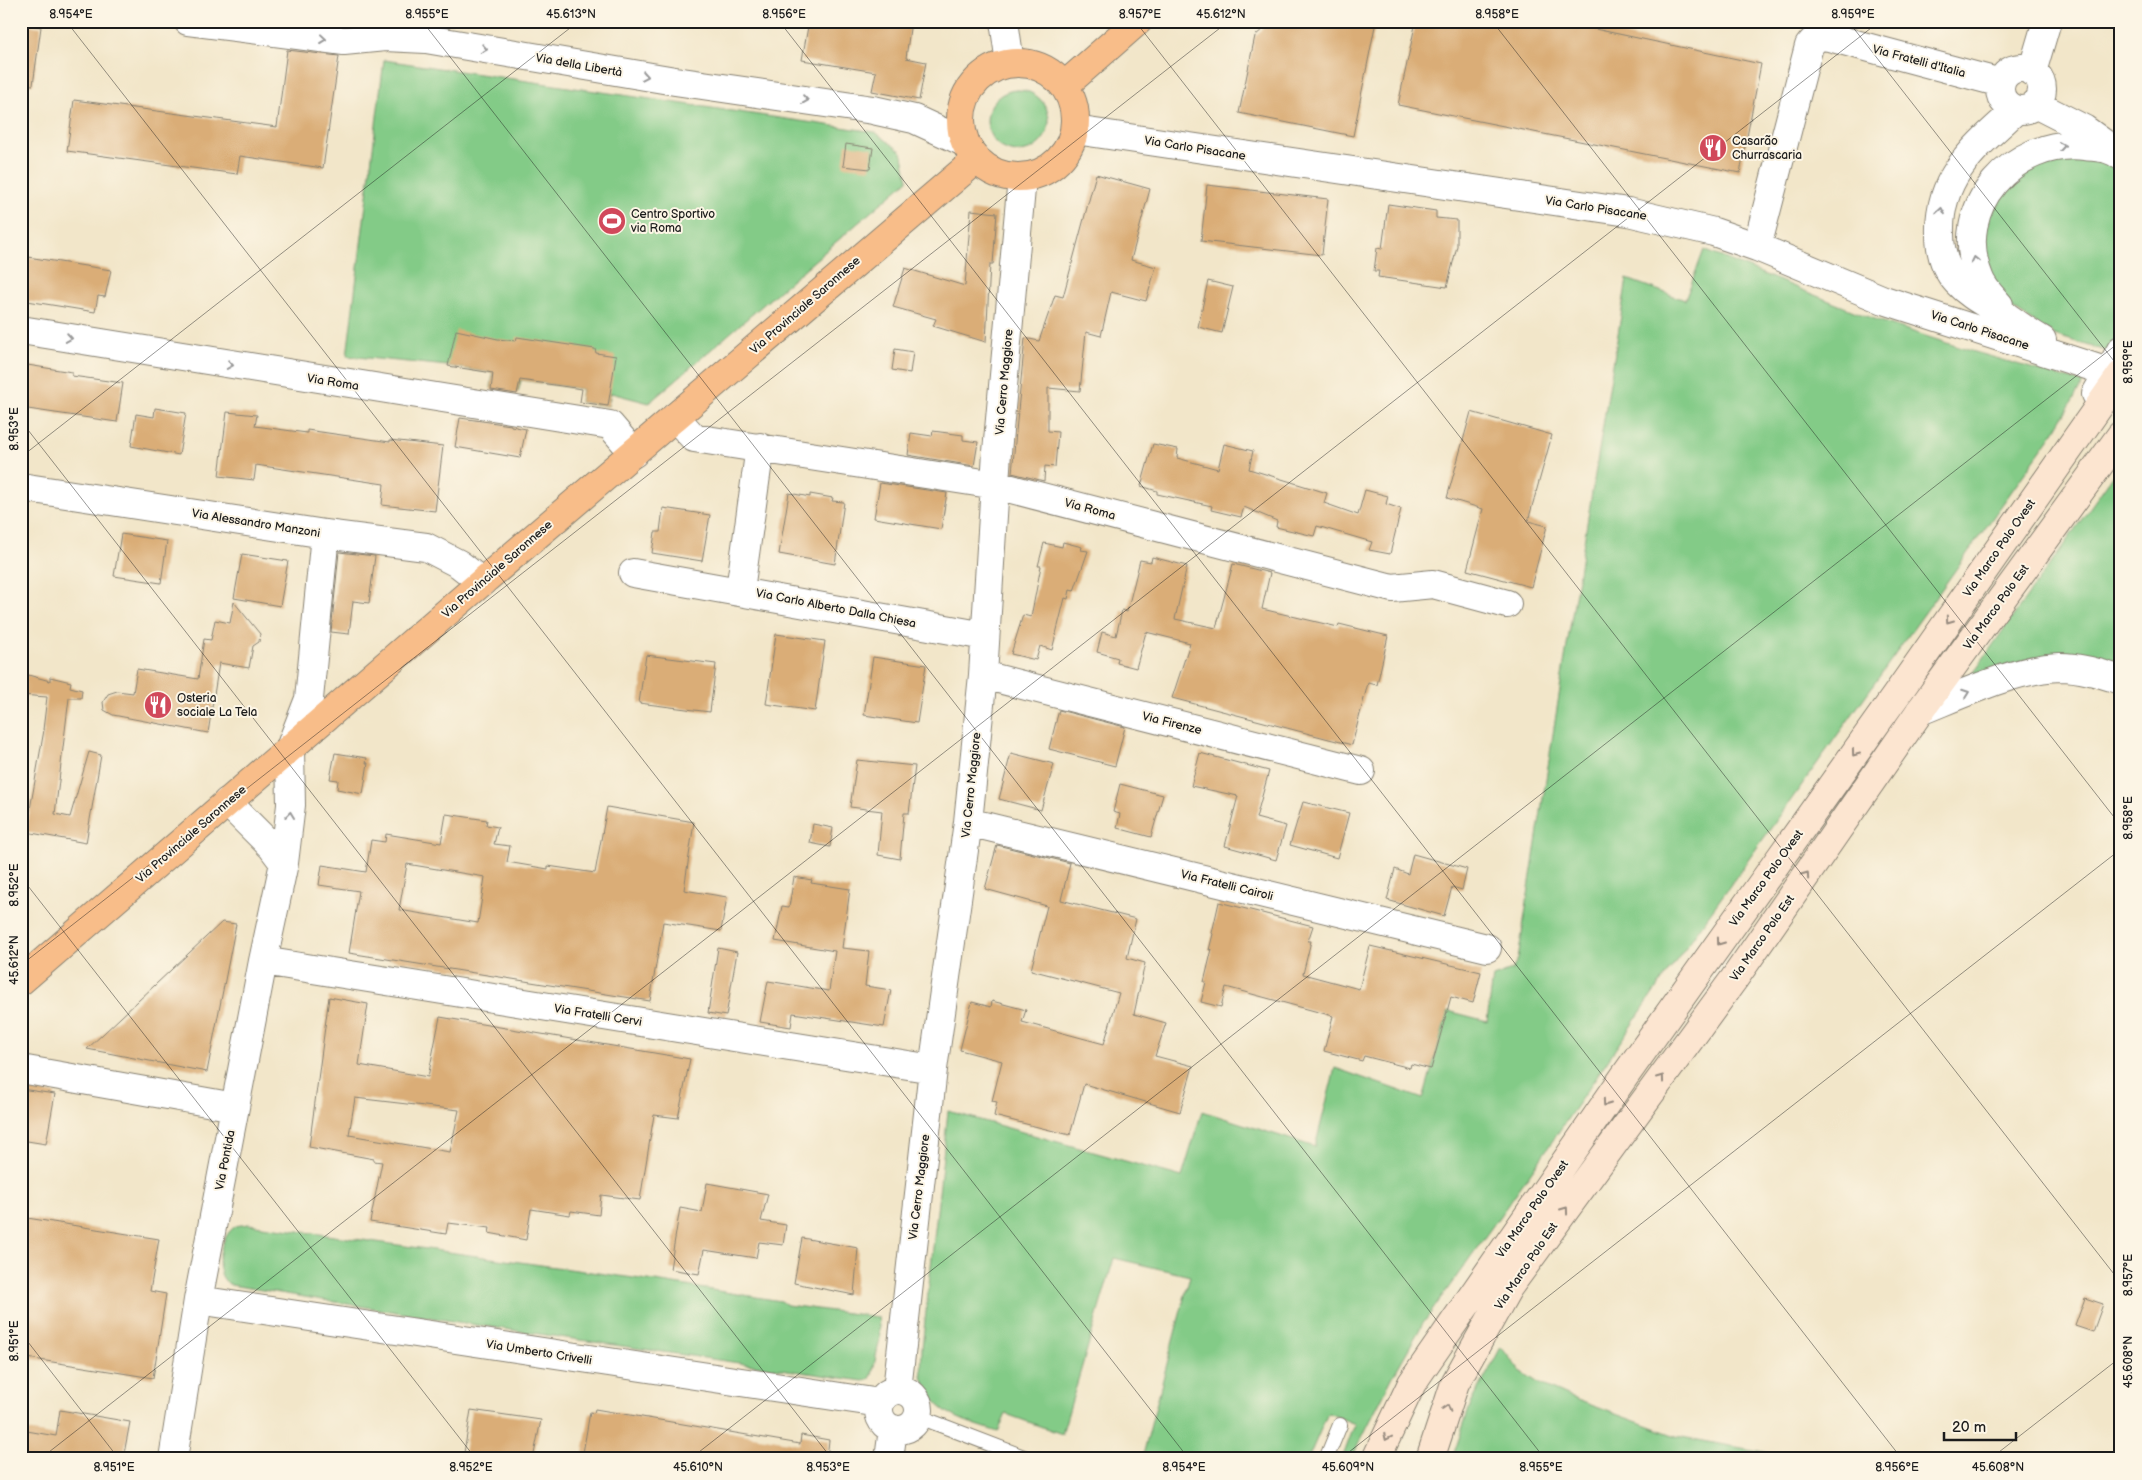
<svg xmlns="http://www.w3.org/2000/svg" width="2142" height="1480" viewBox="0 0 2142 1480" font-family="'Balsamiq Sans',sans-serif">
  <rect width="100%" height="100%" fill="#fcf5e5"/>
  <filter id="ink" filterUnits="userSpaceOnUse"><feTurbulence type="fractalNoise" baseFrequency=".02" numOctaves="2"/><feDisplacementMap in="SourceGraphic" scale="10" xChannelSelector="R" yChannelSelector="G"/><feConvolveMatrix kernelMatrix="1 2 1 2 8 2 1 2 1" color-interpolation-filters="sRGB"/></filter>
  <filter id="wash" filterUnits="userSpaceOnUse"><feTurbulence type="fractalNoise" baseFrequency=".0096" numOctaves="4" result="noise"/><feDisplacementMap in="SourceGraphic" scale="20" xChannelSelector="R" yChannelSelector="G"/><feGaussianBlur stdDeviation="1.12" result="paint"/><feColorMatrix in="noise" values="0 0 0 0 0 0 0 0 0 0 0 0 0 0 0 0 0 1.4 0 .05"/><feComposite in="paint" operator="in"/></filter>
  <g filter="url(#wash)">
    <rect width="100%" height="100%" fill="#f2e6c9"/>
    <path fill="#83cb87" stroke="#507452" d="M384 60 875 132 902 152 908 180 649 403 611 393 608 406 580 402 582 389 521 380 518 392 491 388 493 373 448 366 347 356Z
      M987 121a31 31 0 1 1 62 0a31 31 0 1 1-62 0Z
      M2086 157 2109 164 2121 171V336L2109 352 2054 335 2010 307 1988 269 1983 230 1993 204 2005 186 2040 161Z
      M1704 250 1871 318 1968 350 2083 383 2054 432 1661 982 1534 1168 1422 1325 1392 1378 1351 1459H1342L1355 1424 1328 1413 1308 1459H1142L1190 1276 1114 1258 1062 1434 1006 1414 998 1432C966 1421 934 1416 923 1379 920 1370 922 1357 922 1348L948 1111 1182 1177 1202 1111 1315 1147 1335 1068 1423 1099 1448 1011 1487 1021 1493 977 1512 970 1518 959 1563 670 1627 279 1685 300Z
      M2121 464V667L1968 680Z
      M248 1224 655 1281 781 1301 787 1305 878 1317 880 1338 872 1375 869 1380 863 1381 470 1324 231 1285C211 1276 219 1236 236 1226 239 1225 244 1225 248 1224Z
      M1501 1347 1519 1370 1540 1384 1569 1397 1676 1436 1802 1459H1452L1470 1406Z"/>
    <g id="blocks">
      <path fill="#daad77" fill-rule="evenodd" d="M809 21H911L906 58 926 62 919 100 872 91 876 72 802 60Z
        M1272 21H1376L1353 136 1239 113 1255 36Z
        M1416 21H1557L1761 64 1740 173 1398 105Z
        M21 24 41 27 33 85 21 84Z
        M287 50 339 56 323 168 240 156 237 174 67 151 74 100 277 127Z
        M846 144 873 148 870 169 843 166Z
        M1096 174 1150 189 1131 260 1156 267 1146 301 1111 292 1101 336 1086 332 1080 391 1048 388V431L1058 432 1055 467 1045 466 1044 481 1012 473 1025 338 1039 341 1055 295 1063 297Z
        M1207 185 1328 199 1322 255 1201 241Z
        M1388 204 1436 211V218L1457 220V246L1447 287 1378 277 1379 271H1374L1377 248 1382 249Z
        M971 210 997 213 993 264H990L986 342 933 326 936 319 893 307 905 268 965 286Z
        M21 256 111 270 105 297 98 296 95 312 21 300Z
        M1208 281 1233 287 1222 333 1198 327Z
        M456 330 498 339 516 341 517 337 595 349 596 353 616 356 608 406 580 402 582 389 520 380 517 394 491 390 493 373 448 366Z
        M895 349 913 352 910 373 892 370Z
        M21 364 72 372V376L123 383 117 422 21 408Z
        M155 408 186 413 179 455 131 446 136 414 154 417Z
        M227 412 257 415 255 426 307 433V430L390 442V440L443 446 435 511 382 505 384 484 256 465 254 480 219 476Z
        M1471 412 1552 435 1528 521 1547 526 1531 587 1467 570 1483 509 1447 498Z
        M460 418 511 425V426L526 429 520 458 455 447Z
        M933 431 963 435V440L978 442 974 466 908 455 911 433 932 436Z
        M1153 444 1178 449 1177 458 1218 469 1224 444 1253 451 1249 469 1327 493 1324 503 1358 515 1365 490 1388 496 1386 504 1401 509 1390 554 1369 550 1372 542 1317 526 1314 536 1276 527 1277 521 1244 507 1241 517 1211 510 1212 506 1157 494V491L1141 486Z
        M880 483 947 493 941 529 874 518Z
        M789 493 810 497V494L833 498 832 501 844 502 835 564 779 554Z
        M663 508 710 515 702 561 652 553 655 532H660Z
        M121 534 167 541 161 583 114 576Z
        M1063 542 1082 547 1081 550 1088 551 1074 591 1070 590 1068 599 1065 598 1052 650 1040 646 1036 660 1011 654 1023 615 1031 617 1041 566H1038L1044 543 1062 547Z
        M339 552 375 556 369 603 353 601 349 634 331 632Z
        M242 554 288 561 280 606 234 598Z
        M1152 557 1187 566 1175 619 1216 628 1233 564 1270 573 1262 609 1338 627 1339 624 1388 636 1377 685 1368 683 1352 745 1172 698 1190 643 1146 632 1136 668 1117 663 1118 658 1097 652 1102 632 1116 636 1122 610 1127 612 1140 560 1151 562Z
        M234 602 260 634 259 642 253 646 249 668 219 663 208 733 113 715 104 710 103 702 108 694 117 691 133 693 137 669 198 679 204 639 211 640 215 620 230 623Z
        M776 634 825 641 815 711 766 704Z
        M646 655 716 664 710 712 639 703Z
        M873 657 926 665 917 723 864 715Z
        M21 673 50 681V677L71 682 70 687 82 690 81 698H69L55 814 70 817 89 752 101 755 86 843 26 832 44 730H43L47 697 21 695Z
        M1059 710 1125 727 1115 766 1049 749Z
        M335 753 367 758 366 763H368L363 794 337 789 338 780 330 779Z
        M1011 753 1054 764 1041 810 999 799Z
        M1200 753 1269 771 1256 818 1286 826 1276 860 1225 846 1238 796 1191 786Z
        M857 760 915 766 909 813H904L900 859 878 855 882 811 850 807Z
        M1120 784 1163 795 1151 837 1117 828 1120 814 1113 812Z
        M1303 802 1349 813 1337 858 1290 845Z
        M607 807 694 822 684 890 727 897 721 931 663 922 650 1001 349 953 359 891 319 885 322 865 366 872 371 840 385 842 386 834 441 843 446 814 487 820 486 825 498 827 494 844 510 846 507 862 548 869V866L595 873ZM407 864 485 877 478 923 399 910Z
        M813 824 833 828 830 847 810 843Z
        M997 845 1070 863 1061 900 1136 919 1127 958 1145 963 1134 1014 1166 1023 1155 1056 1193 1066 1180 1112 1084 1084 1070 1135 994 1116 997 1102 992 1101 1002 1061 960 1050 972 1002 991 1007 992 1001 1026 1010 1022 1022 1104 1044 1119 993 1031 970 1047 906 985 889Z
        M1413 854 1467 869 1462 890 1452 887 1444 916 1387 900 1395 869 1408 874Z
        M794 877 812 880 811 883 850 889 842 948 869 951 865 986 891 990 884 1027 793 1013 791 1027 760 1022 768 981 829 991 835 951 775 941 782 906 789 907Z
        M1219 902 1313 926 1308 941H1311L1303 974 1359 989 1370 946 1481 972 1473 1003 1451 997 1431 1069 1411 1064 1410 1068 1364 1056 1362 1061 1324 1051 1333 1016 1226 987 1221 1007 1201 1002 1206 982H1204L1212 949 1209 950 1213 934 1212 933Z
        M222 922 236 924 207 1072 87 1049Z
        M718 948 737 952 726 1016 708 1013Z
        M329 997 368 1004 359 1065 428 1077 440 1017 690 1059 678 1118 654 1115 640 1200 601 1195 599 1215 571 1211 570 1215 531 1209 526 1240 489 1233 490 1228 448 1223 446 1234 370 1222 382 1162 374 1161V1159L309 1147ZM355 1098 459 1110 450 1152 349 1135Z
        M21 1089 55 1094 46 1144 21 1140Z
        M707 1183 768 1194 761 1221 786 1225 783 1245 759 1242 756 1258 704 1250 699 1274 670 1269 680 1208 702 1212Z
        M21 1217 159 1239 150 1291 166 1294 153 1378 21 1357Z
        M802 1238 858 1248 854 1295 794 1283Z
        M2085 1298 2103 1304 2093 1332 2075 1326Z
        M595 1409 800 1444 801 1435 829 1440 827 1459H582L590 1412 594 1413Z
        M60 1410 130 1422 123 1459H21V1430L56 1436Z
        M471 1410 541 1420 533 1459H505L464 1453Z"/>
    </g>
  </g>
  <g filter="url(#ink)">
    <use href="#blocks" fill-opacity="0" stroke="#878172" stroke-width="1"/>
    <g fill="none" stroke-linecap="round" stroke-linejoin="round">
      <defs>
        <path id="lane" d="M917 1416 1029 1459
          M1326 1459 1340 1425"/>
        <path id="street" d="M188 21 344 41 385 37 426 39 675 81 873 110 914 119 964 142
          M1004 21 1010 63
          M2000 89a21 21 0 1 1 42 0a21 21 0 1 1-42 0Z
          M2032 72 2047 21
          M2035 104 2084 129 2109 147
          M2016 110C1977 146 1938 175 1940 234 1940 252 1945 269 1957 282 1972 298 1990 305 2007 317 2019 325 2029 333 2042 340
          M1075 130 1628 212 1714 232 1757 247 1884 300 2096 368
          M1757 247 1809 46C1815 38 1819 35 1829 37L2001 83
          M1999 305C1992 297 1982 287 1979 277 1950 207 2014 138 2085 146 2100 148 2109 147 2121 156
          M21 330 610 425 634 453
          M2096 394 2121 350
          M675 417 694 438 996 485 1392 588 1433 584 1507 604
          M21 487 325 534 426 547 459 564 482 582
          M633 573 985 636
          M740 590 760 447
          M983 675 1361 771
          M1920 711C1960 695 2017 668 2060 667 2081 667 2102 674 2121 680
          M227 802 272 847 284 863
          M968 822 1487 948
          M263 961 933 1069
          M21 1069 235 1107
          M198 1300 880 1403
          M897 1390 933 1069 968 822 983 675 997 452 1022 178
          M879 1410a20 20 0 1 1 40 0a20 20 0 1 1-40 0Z
          M173 1459 198 1300 263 961 284 863 291 805 290 748 309 699 325 534
          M889 1459 893 1429"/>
        <path id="secondary" d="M1376 1459 1412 1383 1624 1077 1897 694 2121 375
          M1430 1459 1455 1383 1508 1288 1734 979 1920 711 2121 435"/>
        <path id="primary" d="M961 120a57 57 0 1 1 114 0a57 57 0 1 1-114 0Z
          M1064 86 1138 21
          M21 981 482 582 976 160"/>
      </defs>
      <use href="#lane" stroke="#878172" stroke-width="16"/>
      <use href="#street" stroke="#878172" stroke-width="30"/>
      <use href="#secondary" stroke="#878172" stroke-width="30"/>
      <use href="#primary" stroke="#878172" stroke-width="30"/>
      <use href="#lane" stroke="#fff" stroke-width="14"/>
      <use href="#street" stroke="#fff" stroke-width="28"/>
      <use href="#secondary" stroke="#fce5d0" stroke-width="28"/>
      <use href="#primary" stroke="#f8bd89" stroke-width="28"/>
    </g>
    <defs><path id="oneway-chevron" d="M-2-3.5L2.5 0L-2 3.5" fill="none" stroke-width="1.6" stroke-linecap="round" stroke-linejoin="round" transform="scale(1.25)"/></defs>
    <g stroke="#999">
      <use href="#oneway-chevron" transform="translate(323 39) rotate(6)"/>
      <use href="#oneway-chevron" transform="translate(484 49) rotate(10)"/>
      <use href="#oneway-chevron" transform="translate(645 76) rotate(10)"/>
      <use href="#oneway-chevron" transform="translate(805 100) rotate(8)"/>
      <use href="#oneway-chevron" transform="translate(2062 146) rotate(-9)"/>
      <use href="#oneway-chevron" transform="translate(1941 211) rotate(-81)"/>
      <use href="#oneway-chevron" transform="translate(1975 260) rotate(-102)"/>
      <use href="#oneway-chevron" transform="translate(69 338) rotate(9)"/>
      <use href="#oneway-chevron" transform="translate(230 365) rotate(9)"/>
      <use href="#oneway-chevron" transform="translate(1966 693) rotate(-20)"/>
      <use href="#oneway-chevron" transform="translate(290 815) rotate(-83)"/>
    </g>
    <g stroke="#978b7f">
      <use href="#oneway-chevron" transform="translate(1949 620) rotate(125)"/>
      <use href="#oneway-chevron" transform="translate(1855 753) rotate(126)"/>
      <use href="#oneway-chevron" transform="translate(1806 875) rotate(-55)"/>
      <use href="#oneway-chevron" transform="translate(1720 942) rotate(126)"/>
      <use href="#oneway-chevron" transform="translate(1661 1078) rotate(-54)"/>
      <use href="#oneway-chevron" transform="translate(1606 1103) rotate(125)"/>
      <use href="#oneway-chevron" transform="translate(1565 1210) rotate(-54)"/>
      <use href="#oneway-chevron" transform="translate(1447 1408) rotate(-72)"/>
      <use href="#oneway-chevron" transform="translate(1387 1437) rotate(115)"/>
    </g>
  </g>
  <path fill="none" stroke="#1c1c1c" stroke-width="1" stroke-opacity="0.45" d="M66 21 1189 1459M422 21 1545 1459M779 21 1902 1459M1135 21 2121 1283M1492 21 2121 826M1848 21 2121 370M21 421 832 1459M21 457 579 21M21 877 476 1459M21 965 1229 21M21 1333 119 1459M40 1459 1880 21M690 1459 2121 341M1340 1459 2121 849M1990 1459 2121 1357"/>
  <defs>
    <symbol id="restaurant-disc" viewBox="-11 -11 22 22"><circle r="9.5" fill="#d1495b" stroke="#fcf5e5"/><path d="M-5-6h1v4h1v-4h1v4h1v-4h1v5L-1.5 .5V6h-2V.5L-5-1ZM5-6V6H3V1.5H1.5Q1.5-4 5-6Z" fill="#fff"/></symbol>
    <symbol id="stadium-disc" viewBox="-11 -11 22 22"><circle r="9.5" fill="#d1495b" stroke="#fcf5e5"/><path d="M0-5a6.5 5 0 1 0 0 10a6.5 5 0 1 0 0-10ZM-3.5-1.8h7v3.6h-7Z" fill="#fff"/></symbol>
  </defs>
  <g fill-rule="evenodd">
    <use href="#restaurant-disc" x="1697" y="132" width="32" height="32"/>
    <use href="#stadium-disc" x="596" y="205" width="32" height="32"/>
    <use href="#restaurant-disc" x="142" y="689" width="32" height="32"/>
  </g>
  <g text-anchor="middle" stroke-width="4" stroke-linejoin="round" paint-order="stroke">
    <g font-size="12" fill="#1c1c1c" stroke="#fcf5e5">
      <text transform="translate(1919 61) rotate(15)" y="4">Via Fratelli d'Italia</text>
      <text transform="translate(579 65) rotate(10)" y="4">Via della Libertà</text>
      <text transform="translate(1195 148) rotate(9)" y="4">Via Carlo Pisacane</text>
      <text transform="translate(1596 208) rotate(9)" y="4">Via Carlo Pisacane</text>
      <text transform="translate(805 305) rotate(-41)" y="4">Via Provinciale Saronnese</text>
      <text transform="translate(1980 330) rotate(18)" y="4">Via Carlo Pisacane</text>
      <text transform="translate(333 382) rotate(9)" y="4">Via Roma</text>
      <text transform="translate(1004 382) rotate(-85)" y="4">Via Cerro Maggiore</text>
      <text transform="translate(1090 509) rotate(15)" y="4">Via Roma</text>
      <text transform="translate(256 523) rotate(9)" y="4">Via Alessandro Manzoni</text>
      <text transform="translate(1999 548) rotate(-55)" y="4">Via Marco Polo Ovest</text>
      <text transform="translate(497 569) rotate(-41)" y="4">Via Provinciale Saronnese</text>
      <text transform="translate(1996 607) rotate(-54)" y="4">Via Marco Polo Est</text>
      <text transform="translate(836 608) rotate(11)" y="4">Via Carlo Alberto Dalla Chiesa</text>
      <text transform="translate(1172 723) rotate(14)" y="4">Via Firenze</text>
      <text transform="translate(971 785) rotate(-84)" y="4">Via Cerro Maggiore</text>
      <text transform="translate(191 834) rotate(-41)" y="4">Via Provinciale Saronnese</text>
      <text transform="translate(1766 878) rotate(-54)" y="4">Via Marco Polo Ovest</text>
      <text transform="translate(1227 885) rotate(14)" y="4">Via Fratelli Cairoli</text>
      <text transform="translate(1762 938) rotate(-55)" y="4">Via Marco Polo Est</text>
      <text transform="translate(598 1015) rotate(9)" y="4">Via Fratelli Cervi</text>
      <text transform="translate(225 1160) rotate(-79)" y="4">Via Pontida</text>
      <text transform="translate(919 1187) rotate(-83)" y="4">Via Cerro Maggiore</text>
      <text transform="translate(1532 1209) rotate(-55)" y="4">Via Marco Polo Ovest</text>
      <text transform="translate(1526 1266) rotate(-56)" y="4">Via Marco Polo Est</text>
      <text transform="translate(539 1352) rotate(9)" y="4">Via Umberto Crivelli</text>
    </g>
    <g font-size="12" fill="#1c1c1c" stroke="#fcf5e5" text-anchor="start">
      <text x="1732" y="145">Casarão<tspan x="1732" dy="14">Churrascaria</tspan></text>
      <text x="631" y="218">Centro Sportivo<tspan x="631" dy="14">via Roma</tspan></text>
      <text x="177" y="702">Osteria<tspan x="177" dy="14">sociale La Tela</tspan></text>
    </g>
  </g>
  <rect width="2142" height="1480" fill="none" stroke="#fcf5e5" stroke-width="55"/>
  <path d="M1944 1432v8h72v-8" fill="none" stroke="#1c1c1c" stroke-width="2.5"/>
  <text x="1952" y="1432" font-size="15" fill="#1c1c1c" stroke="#fcf5e5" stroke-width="4" paint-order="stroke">20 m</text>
  <rect x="28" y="28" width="2086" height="1424" fill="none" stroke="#1c1c1c" stroke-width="2"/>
  <g font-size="12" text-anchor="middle" fill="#1c1c1c">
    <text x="71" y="18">8.954°E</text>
    <text x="427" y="18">8.955°E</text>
    <text x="571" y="18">45.613°N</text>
    <text x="784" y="18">8.956°E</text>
    <text x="1140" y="18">8.957°E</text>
    <text x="1221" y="18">45.612°N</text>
    <text x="1497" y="18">8.958°E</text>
    <text x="1853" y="18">8.959°E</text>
    <text transform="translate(2128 362) rotate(-90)" y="4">8.959°E</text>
    <text transform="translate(14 429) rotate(-90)" y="4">8.953°E</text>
    <text transform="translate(2128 818) rotate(-90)" y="4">8.958°E</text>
    <text transform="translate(14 885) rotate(-90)" y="4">8.952°E</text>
    <text transform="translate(14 960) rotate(-90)" y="4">45.612°N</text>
    <text transform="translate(2128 1275) rotate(-90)" y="4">8.957°E</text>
    <text transform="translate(14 1341) rotate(-90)" y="4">8.951°E</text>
    <text transform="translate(2128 1362) rotate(-90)" y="4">45.608°N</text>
    <text x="114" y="1471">8.951°E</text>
    <text x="471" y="1471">8.952°E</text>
    <text x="698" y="1471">45.610°N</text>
    <text x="828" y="1471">8.953°E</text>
    <text x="1184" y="1471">8.954°E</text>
    <text x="1348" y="1471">45.609°N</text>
    <text x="1541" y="1471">8.955°E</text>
    <text x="1897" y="1471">8.956°E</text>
    <text x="1998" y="1471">45.608°N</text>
  </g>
</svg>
